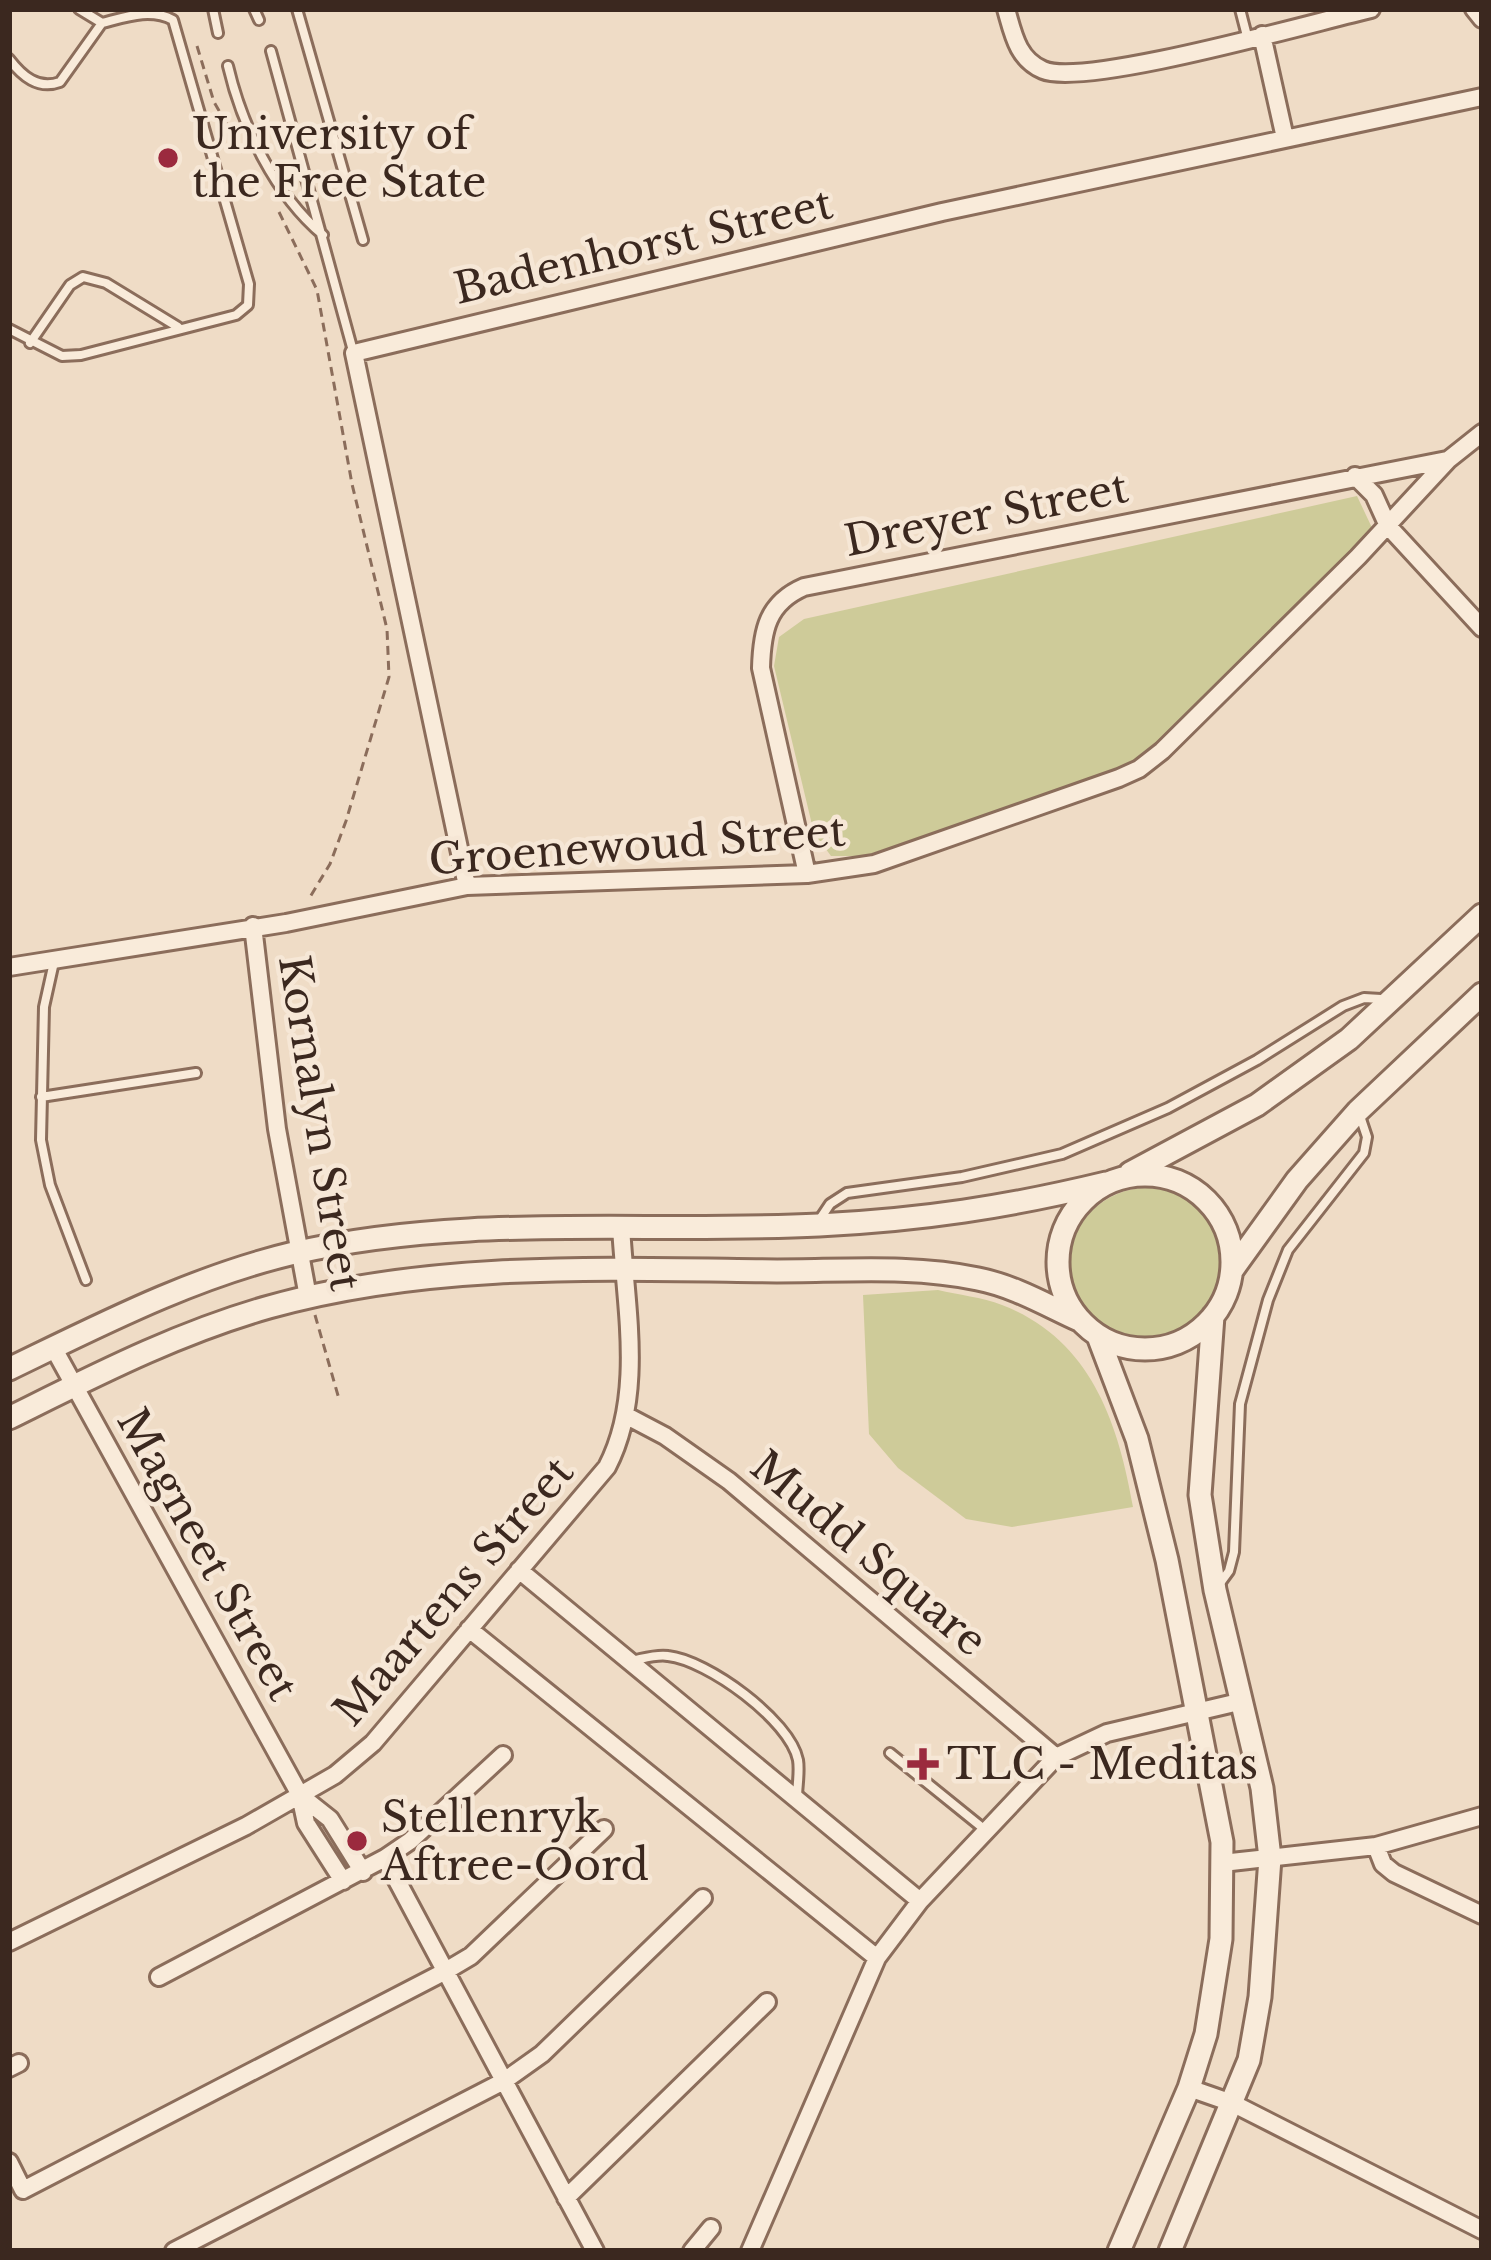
<svg xmlns="http://www.w3.org/2000/svg" width="1491" height="2260" viewBox="0 0 1491 2260" font-family="'Libre Baskerville',serif">
  <rect width="100%" height="100%" fill="#efdcc6"/>
  <path fill="#cecb99" d="M1357 496 1374 532 1131 767 864 856H831L814 833 774 666 779 637 804 619Z
    M1069 1266a78 78 0 1 1 156 0a78 78 0 1 1-156 0Z
    M938 1290C958 1295 982 1297 1002 1305 1090 1339 1118 1421 1133 1507L1012 1527 966 1519 898 1468 869 1434 863 1295Z"/>
  <g fill="none" stroke-linecap="round" stroke-linejoin="round">
    <defs>
      <path id="service" d="M79 9 102 23
        M213 9 218 33
        M254 9 259 20
        M297 9 363 240
        M1240 9 1247 36
        M271 51 353 351
        M9 59C22 76 38 90 60 82L102 23C126 17 150 8 173 20L249 284 248 305 236 315 81 355 62 356 9 329
        M228 66C242 126 275 195 323 235
        M30 343 70 285 83 277 106 283 178 327
        M54 962 44 1007 41 1140 50 1185 86 1280
        M41 1097 196 1073
        M820 1219 830 1204 847 1193 962 1177 1062 1154 1168 1108 1257 1060 1343 1006 1364 998 1381 999
        M1218 1586 1229 1571 1234 1552 1240 1404 1268 1300 1288 1250 1364 1153 1367 1137 1359 1113
        M631 1661C642 1659 656 1654 668 1656 707 1660 790 1720 798 1760 800 1772 797 1786 797 1798
        M890 1753 984 1829"/>
      <path id="minor" d="M1006 9C1013 33 1017 59 1043 70 1085 88 1314 22 1371 9
        M1474 9 1482 19
        M1262 35 1285 138
        M1355 476 1374 495 1388 526 1482 628
        M807 874 761 668C762 631 767 603 804 587L1447 460
        M467 886 354 353 942 212 1482 97
        M253 926 277 1129 308 1297
        M9 967 286 923 467 886 807 874 874 864 1119 778 1139 769 1162 751 1358 557 1448 460 1482 433
        M53 1347 300 1795 306 1823 343 1881
        M627 1416 665 1436 729 1481 1056 1757
        M519 1570 920 1901
        M469 1629 877 1958
        M301 1796 330 1819 363 1872
        M1376 1846 1383 1864 1394 1873 1482 1915
        M385 1858 595 2251
        M1222 1863 1376 1846 1482 1816
        M9 1942 246 1826 335 1775 373 1743 607 1467C645 1394 625 1305 621 1226
        M159 1977 385 1858 410 1841 503 1755
        M9 2068 19 2063
        M1189 2088 1232 2103 1482 2230
        M9 2162 23 2190 444 1972 471 1956 604 1829
        M566 2198 767 2002
        M174 2251 504 2081 542 2054 703 1898
        M692 2251 711 2228
        M750 2251 877 1958 920 1901 1056 1757 1107 1733 1243 1701"/>
      <path id="tertiary" d="M1130 1173 1257 1105 1349 1039 1482 915
        M1058 1262a87 87 0 1 1 174 0a87 87 0 1 1-174 0Z
        M1233 1269 1297 1180 1358 1111 1482 994
        M1098 1336 1137 1439 1167 1560 1222 1842 1221 1939 1206 2034 1189 2088 1119 2251
        M9 1369C102 1324 193 1277 294 1253 466 1213 645 1234 819 1225 921 1220 1007 1207 1106 1183
        M9 1418C94 1376 177 1333 269 1307 433 1261 608 1269 777 1271 843 1271 913 1265 978 1279 1014 1286 1046 1305 1079 1320
        M1170 2251 1249 2060 1260 1997 1270 1858 1262 1788 1215 1590 1200 1495 1213 1316"/>
    </defs>
    <use href="#service" stroke="#8b6d5b" stroke-width="14"/>
    <use href="#minor" stroke="#8b6d5b" stroke-width="22"/>
    <use href="#tertiary" stroke="#8b6d5b" stroke-width="27"/>
    <path stroke="#8b6d5b" stroke-width="3" stroke-dasharray="9 6" stroke-linecap="butt" d="M197 46 214 102 243 153
      M279 212 317 290 352 484 387 629 389 677 346 821 330 864 310 897
      M315 1315 339 1399"/>
    <use href="#service" stroke="#f9ebda" stroke-width="8"/>
    <use href="#minor" stroke="#f9ebda" stroke-width="16"/>
    <use href="#tertiary" stroke="#f9ebda" stroke-width="21"/>
  </g>
  <g fill="#9b2a3e" stroke="#f6e7d6" stroke-width="4.5">
    <circle cx="168" cy="158" r="12"/>
    <path d="M917 1746h12v12h12v12h-12v12h-12v-12h-12v-12h12z"/>
    <circle cx="357" cy="1841" r="12"/>
  </g>
  <g text-anchor="middle" stroke-width="9" stroke-linejoin="round" paint-order="stroke">
    <g font-size="42" fill="#3b281f" stroke="#f6e7d6" text-anchor="start">
      <text x="192" y="149">University of<tspan x="192" dy="48">the Free State</tspan></text>
      <text x="947" y="1779">TLC - Meditas</text>
      <text x="381" y="1832">Stellenryk<tspan x="381" dy="48">Aftree-Oord</tspan></text>
    </g>
    <g font-size="42" fill="#3b281f" stroke="#f6e7d6">
      <text transform="translate(643 246) rotate(-13)" y="15">Badenhorst Street</text>
      <text transform="translate(986 514) rotate(-11)" y="15">Dreyer Street</text>
      <text transform="translate(637 845) rotate(-4)" y="15">Groenewoud Street</text>
      <text transform="translate(320 1123) rotate(81)" y="15">Kornalyn Street</text>
      <text transform="translate(869 1553) rotate(40)" y="15">Mudd Square</text>
      <text transform="translate(208 1554) rotate(61)" y="15">Magneet Street</text>
      <text transform="translate(453 1591) rotate(-49)" y="15">Maartens Street</text>
    </g>
  </g>
  <rect width="1491" height="2260" fill="none" stroke="#3b281f" stroke-width="24"/>
</svg>
